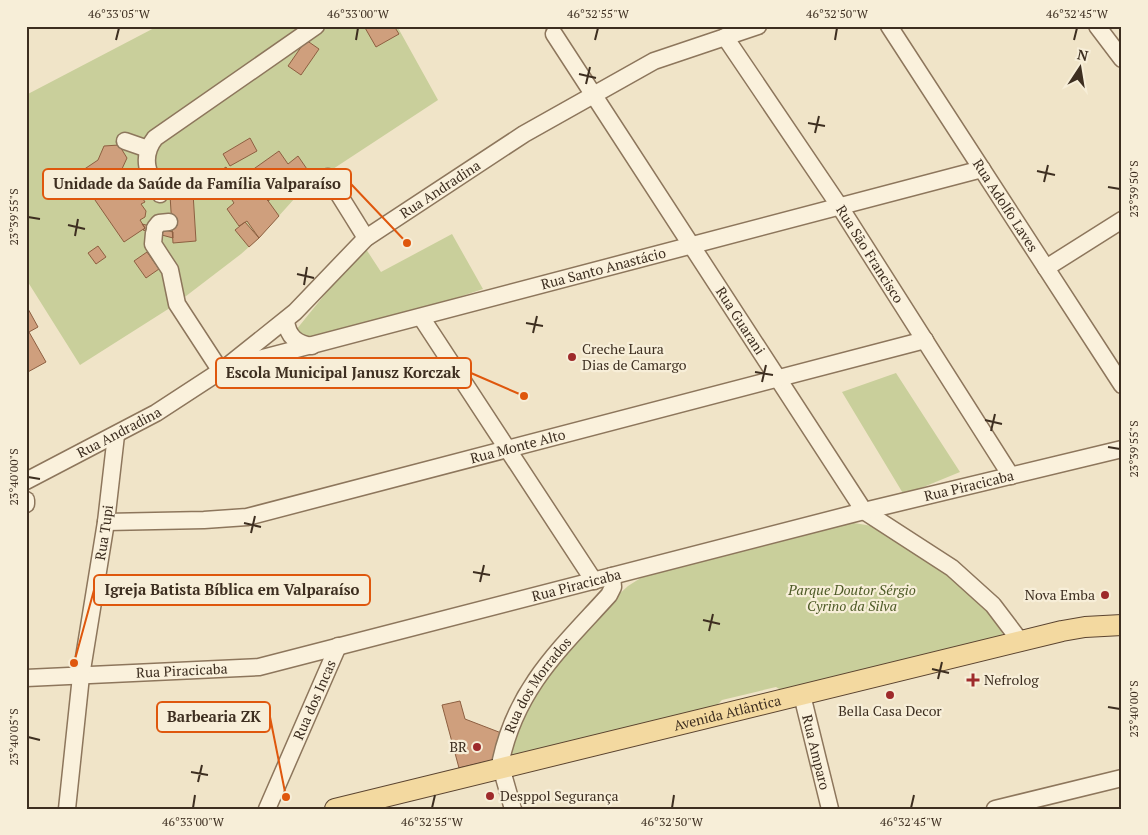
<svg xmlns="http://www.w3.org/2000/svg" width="1148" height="835" viewBox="0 0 1148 835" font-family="'PT Serif',serif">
  <rect width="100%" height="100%" fill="#f0e4c8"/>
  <path fill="#c9cf9b" d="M158 26H397L438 100 304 188 259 238 241 254 173 306 80 365 26 279V95Z
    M452 234 483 289 411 313 305 341 296 330 364 246 381 272Z
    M896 373 960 472 904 495 842 392Z
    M848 522 878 527 939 566 979 599 1004 629 1001 638 784 692 776 687 722 700 712 710 515 758 509 752 523 715 543 680 614 599 628 586 647 574Z"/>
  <path fill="#cf9f7d" stroke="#8d5f41" d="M364 26H394L399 34 376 47Z
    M306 40 319 49 301 75 288 66Z
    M250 138 257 151 230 166 223 154Z
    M119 145 127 158 121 171 106 172 115 185 128 176 145 202 141 204 146 211 145 217 140 220 145 228 124 242 77 174 98 160 104 146Z
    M279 151 288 164 298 156 309 172 268 201 248 173Z
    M226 167 245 196 258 187 279 216 259 238 247 221 239 226 227 209 234 203 230 197 234 195 217 173Z
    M193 193 196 241 173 243 170 195Z
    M245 222 259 238 249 247 235 230Z
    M142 224 173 232V238L143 230 145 228Z
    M98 246 106 257 96 264 88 253Z
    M147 252 159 269 146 278 134 261Z
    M27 307 38 327 29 332 46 362 26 373Z
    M460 701 465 719 504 734 497 759 459 768 442 705Z"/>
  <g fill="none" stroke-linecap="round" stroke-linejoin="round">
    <defs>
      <g id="minor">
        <path id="s1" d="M889 26 1122 385"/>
        <path d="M1097 26 1122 59"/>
        <path id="s2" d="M554 34 864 511 952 568 993 605 1021 642"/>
        <path id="s3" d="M725 37 840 207 1011 476"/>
        <path d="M125 141 148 149"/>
        <path d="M328 177 366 238"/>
        <path d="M160 194C148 176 140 157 155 138L316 26"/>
        <path d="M155 228 159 223 169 222"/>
        <path d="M154 233 153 244 170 270 177 304 220 370"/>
        <path d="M1046 268 1122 220"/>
        <path d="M421 317 594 581"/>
        <path d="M286 321C288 337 297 344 312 346"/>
        <path id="s4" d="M232 366 982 169"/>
        <path id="s5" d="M26 481 156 413 225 368 295 312 366 238 524 134 654 61 758 26"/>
        <path d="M26 500V504"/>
        <path id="s6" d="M106 522 204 520 247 517 925 340"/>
        <path id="s7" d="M26 678 259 667 864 511 1122 449"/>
        <path id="s8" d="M802 695 830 809"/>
        <path id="s9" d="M67 809 81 676 106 522 116 435"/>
        <path id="s10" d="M267 809 338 646"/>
        <path id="s11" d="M513 809 501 767V760C517 687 561 648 609 595L613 587 612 576"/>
        <path d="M995 809 1122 778"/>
      </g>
      <g id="major">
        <path id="s12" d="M335 809 1062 631 1085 627 1122 625"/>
      </g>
    </defs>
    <use href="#minor" stroke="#8d765c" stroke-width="19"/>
    <use href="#major" stroke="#5b4430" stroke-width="22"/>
    <use href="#minor" stroke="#faf1dc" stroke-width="16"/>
    <use href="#major" stroke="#f3d9a0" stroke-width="20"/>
  </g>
  <path fill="none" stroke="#3d2e20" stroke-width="2" d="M116 40 119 28M356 40 358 28M595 40 598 28M835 40 837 28M1074 40 1077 28M579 74 596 78M586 84 590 67M808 123 825 126M815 133 819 116M1037 171 1055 175M1044 182 1048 165M1108 187 1120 189M28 217 40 219M68 225 85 229M75 236 78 219M297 274 314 278M304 285 307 267M526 323 543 326M533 333 537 316M755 372 773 375M762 382 766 365M985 420 1002 424M991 431 995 414M1108 447 1120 449M28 477 40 479M244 523 261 527M251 533 255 516M473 572 490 575M480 582 484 565M703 620 720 624M709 631 713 614M932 669 949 673M938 679 942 662M1108 707 1120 709M28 737 40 740M191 772 208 775M198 782 202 765M193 808 195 795M432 808 435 795M672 808 674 795M911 808 914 795"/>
  <g fill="#9e2a2b" stroke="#f7eed8" stroke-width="2">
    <circle cx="572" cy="357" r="5"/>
    <circle cx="1105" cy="595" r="5"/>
    <path d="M970.5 672.5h5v5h5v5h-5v5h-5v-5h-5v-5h5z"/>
    <circle cx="890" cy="695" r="5"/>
    <circle cx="477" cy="747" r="5"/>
    <circle cx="490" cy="796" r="5"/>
  </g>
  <g text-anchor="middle" stroke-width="4.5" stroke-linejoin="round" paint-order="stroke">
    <g font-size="14" fill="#3d2e20" stroke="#f7eed8">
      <text dy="5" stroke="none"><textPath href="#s5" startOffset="510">Rua Andradina</textPath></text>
      <text dy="5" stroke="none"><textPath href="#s1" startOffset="214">Rua Adolfo Laves</textPath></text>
      <text dy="5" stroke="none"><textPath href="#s3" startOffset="261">Rua São Francisco</textPath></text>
      <text dy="5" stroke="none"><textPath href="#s4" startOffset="384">Rua Santo Anastácio</textPath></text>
      <text dy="5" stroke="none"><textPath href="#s2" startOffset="342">Rua Guarani</textPath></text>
      <text dy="5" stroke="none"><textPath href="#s5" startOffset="105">Rua Andradina</textPath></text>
      <text dy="5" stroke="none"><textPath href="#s6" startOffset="421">Rua Monte Alto</textPath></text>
      <text dy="5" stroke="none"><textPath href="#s7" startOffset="966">Rua Piracicaba</textPath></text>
      <text dy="5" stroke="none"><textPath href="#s9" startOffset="279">Rua Tupi</textPath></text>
      <text dy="5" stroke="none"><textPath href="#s7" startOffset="561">Rua Piracicaba</textPath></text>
      <text dy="5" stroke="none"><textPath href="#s7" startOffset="156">Rua Piracicaba</textPath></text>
      <text dy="5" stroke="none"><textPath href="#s11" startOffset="135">Rua dos Morrados</textPath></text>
      <text dy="5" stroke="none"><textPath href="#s10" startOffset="119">Rua dos Incas</textPath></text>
      <text dy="5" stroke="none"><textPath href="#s12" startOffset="404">Avenida Atlântica</textPath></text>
      <text dy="5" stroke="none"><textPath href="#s8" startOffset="59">Rua Amparo</textPath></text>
    </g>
    <g font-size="14" fill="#3d2e20" stroke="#f7eed8" text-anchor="start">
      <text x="582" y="354">Creche Laura<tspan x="582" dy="16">Dias de Camargo</tspan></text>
      <text x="1095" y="600" text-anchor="end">Nova Emba</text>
      <text x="984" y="685">Nefrolog</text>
      <text x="890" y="716" text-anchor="middle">Bella Casa Decor</text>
      <text x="467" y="752" text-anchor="end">BR</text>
      <text x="500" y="801">Desppol Segurança</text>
    </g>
    <g font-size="14" font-style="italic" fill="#4d5a26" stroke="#f7eed8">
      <text x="852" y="595">Parque Doutor Sérgio<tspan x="852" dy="16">Cyrino da Silva</tspan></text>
    </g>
  </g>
  <path fill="none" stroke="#df570d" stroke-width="2" d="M407 243L351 184M524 396L471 373M74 663L94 590M286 797L270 717"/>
  <g fill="#df570d" stroke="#f7eed8" stroke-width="2">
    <circle cx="407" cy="243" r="5"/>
    <circle cx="524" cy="396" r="5"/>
    <circle cx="74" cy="663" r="5"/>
    <circle cx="286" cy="797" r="5"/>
  </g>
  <g fill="#f7eed8" stroke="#df570d" stroke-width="2">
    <rect x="43" y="169" width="308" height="30" rx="5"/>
    <rect x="216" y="358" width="255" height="30" rx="5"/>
    <rect x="94" y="575" width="276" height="30" rx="5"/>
    <rect x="157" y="702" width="113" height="30" rx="5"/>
  </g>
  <g font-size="15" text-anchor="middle" font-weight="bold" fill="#3d2e20">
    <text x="197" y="189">Unidade da Saúde da Família Valparaíso</text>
    <text x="343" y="378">Escola Municipal Janusz Korczak</text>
    <text x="232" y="595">Igreja Batista Bíblica em Valparaíso</text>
    <text x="214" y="722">Barbearia ZK</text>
  </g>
  <rect width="1148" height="835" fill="none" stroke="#f7eed8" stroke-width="55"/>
  <g transform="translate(1080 68) rotate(12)" stroke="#f7eed8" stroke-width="4" paint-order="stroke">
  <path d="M0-4L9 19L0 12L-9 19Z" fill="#3d2e20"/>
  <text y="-8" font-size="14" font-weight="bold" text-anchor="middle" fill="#3d2e20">N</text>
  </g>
  <rect x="28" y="28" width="1092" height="780" fill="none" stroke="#3d2e20" stroke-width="2"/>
  <g font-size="12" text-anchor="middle" fill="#3d2e20">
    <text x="119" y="18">46°33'05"W</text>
    <text x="358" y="18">46°33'00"W</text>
    <text x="598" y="18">46°32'55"W</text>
    <text x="837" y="18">46°32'50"W</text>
    <text x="1077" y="18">46°32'45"W</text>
    <text transform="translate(1134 189) rotate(-90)" y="4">23°39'50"S</text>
    <text transform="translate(14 217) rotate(-90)" y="4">23°39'55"S</text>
    <text transform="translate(1134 449) rotate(-90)" y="4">23°39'55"S</text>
    <text transform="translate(14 477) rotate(-90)" y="4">23°40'00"S</text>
    <text transform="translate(1134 709) rotate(-90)" y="4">23°40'00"S</text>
    <text transform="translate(14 737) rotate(-90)" y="4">23°40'05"S</text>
    <text x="193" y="826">46°33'00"W</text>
    <text x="432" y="826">46°32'55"W</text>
    <text x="672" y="826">46°32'50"W</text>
    <text x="911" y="826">46°32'45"W</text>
  </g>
</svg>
